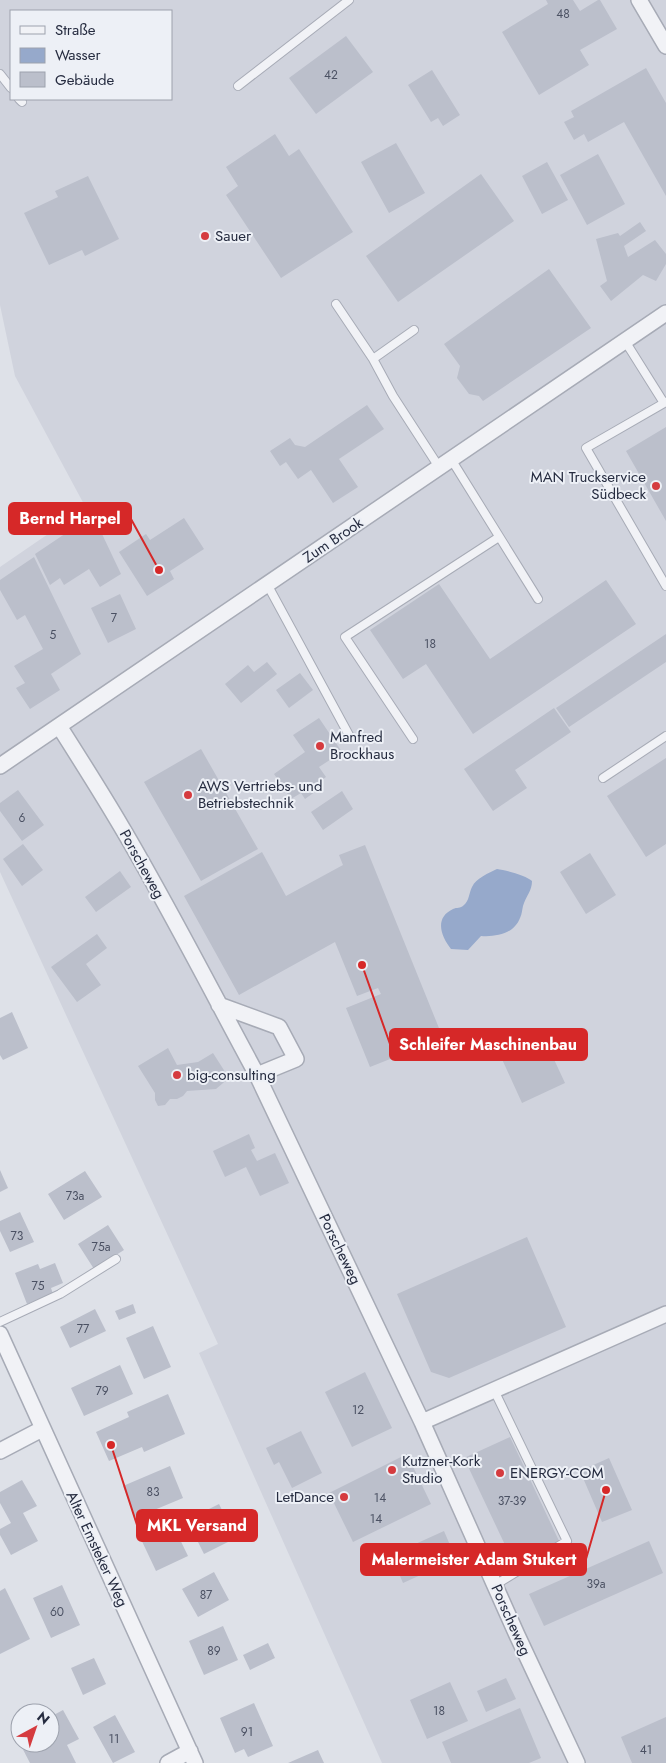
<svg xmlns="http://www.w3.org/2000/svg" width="666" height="1763" viewBox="0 0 666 1763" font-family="Jost,sans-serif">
  <rect width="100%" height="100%" fill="#dee1e8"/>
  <path fill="#d0d3dd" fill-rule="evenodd" d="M0 0H666V1763H382L199 1353 218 1344 0 872V567L86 508 15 376 0 305ZM11 11H171V99H11Z"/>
  <path fill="#96a9cb" d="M497 869C506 870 527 876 532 881 532 891 526 896 523 906 522 910 522 914 520 918 514 934 496 937 481 936L468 950 451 949C441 936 434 918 453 909 457 907 460 909 464 905 469 901 469 893 472 887 476 878 489 873 497 869Z"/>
  <path fill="#bbbfcb" d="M546 0H573L580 11 598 0H600L617 29 580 50 589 65 539 95 502 32 548 4Z
    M346 36 373 72 316 114 289 78Z
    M646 68 666 103V196L624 122 588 142 584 134 574 140 564 122 574 117 571 111Z
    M432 70 460 115 443 126 438 118 431 122 408 85Z
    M275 134 289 156 299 149 353 232 281 278 226 195 238 186 226 167Z
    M396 143 425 193 389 213 361 162Z
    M598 154 625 204 587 225 560 175Z
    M547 162 568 200 542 214 522 176Z
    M481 174 514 221 398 302 366 256Z
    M88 176 119 239 85 256 82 250 49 265 24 213 58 197 55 191Z
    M640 222 646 231 624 246 628 257 655 240 666 254V264L656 281 643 275 611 301 600 286 607 281 596 239 618 233 620 236Z
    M549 269 591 328 483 401 479 396 469 394 457 378 460 366 444 344Z
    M367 405 384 429 339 459 358 487 333 503 311 470 298 479 286 462 280 466 270 451 290 438 295 445 305 447Z
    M666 427V521L626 451Z
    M93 515 121 574 100 587 89 569 64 585 60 578 50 585 35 554Z
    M184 518 204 549 170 571 174 579 147 596 119 552 146 534 150 540Z
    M34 557 81 654 51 674 60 690 30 709 16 688 25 683 14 666 43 649 25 615 17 620 0 590V580Z
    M606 580 636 624 473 734 426 664 403 679 370 630 439 584 490 659Z
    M120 594 136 629 108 643 91 608Z
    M666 634V662L569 727 556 708Z
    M267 662 277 674 241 703 225 684 248 665 254 672Z
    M300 673 313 690 289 708 276 690Z
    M554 708 571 732 515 770 527 788 493 811 464 769Z
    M319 718 342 752 319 767 326 777 316 784 319 789 305 799 301 793 291 799 274 774 305 752 293 735Z
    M201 749 258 849 201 881 144 782Z
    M666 758V844L646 857 607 796Z
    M18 790 44 825 22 841 0 811V803Z
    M342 791 353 809 323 830 311 812Z
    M23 844 43 870 22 886 3 859Z
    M365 845 443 1038 370 1067 346 1008 381 994 378 988 357 996 335 942 239 995 184 896 262 852 286 896 343 865 339 855Z
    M590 853 616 895 586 914 560 872Z
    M120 871 131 887 96 912 85 897Z
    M97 934 107 948 86 964 101 985 77 1002 51 967Z
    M12 1012 28 1048 3 1060 0 1055V1018Z
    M544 1038 565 1083 522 1103 501 1057Z
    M168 1048 177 1065 198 1062 213 1053 229 1078 216 1089 187 1091 183 1096 177 1099H170L165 1105 158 1106 155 1100V1093L138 1066Z
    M249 1134 255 1148 251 1150 257 1161 275 1153 289 1183 260 1196 246 1167 225 1177 213 1151Z
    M0 1170 8 1188 0 1192Z
    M85 1171 102 1197 64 1220 48 1194Z
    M20 1212 34 1242 10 1252 0 1231V1221Z
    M108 1225 124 1250 94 1269 78 1244Z
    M527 1237 566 1327 449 1378 431 1372 397 1294Z
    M55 1263 63 1283 51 1288 53 1294 27 1304 15 1273 38 1264 40 1269Z
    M133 1304 136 1313 119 1320 115 1311Z
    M95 1309 106 1331 70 1348 60 1327Z
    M153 1326 171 1367 144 1379 126 1338Z
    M120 1365 133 1394 84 1416 71 1388Z
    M365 1372 392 1428 352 1447 325 1392Z
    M168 1394 185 1434 144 1452 142 1447 109 1461 96 1432 129 1417 127 1412Z
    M301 1431 322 1473 292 1488 279 1462 274 1465 266 1448Z
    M510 1437 560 1543 514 1564 464 1458Z
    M407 1454 431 1504 353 1542 329 1493Z
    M609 1458 632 1510 602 1522 580 1471Z
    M170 1466 183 1498 135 1518 123 1486Z
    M22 1480 37 1506 23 1513 38 1541 11 1555 0 1535V1529L11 1523 0 1503V1492Z
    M219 1504 236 1538 204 1554 187 1520Z
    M171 1521 188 1556 156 1571 139 1535Z
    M444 1531 456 1559 403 1583 391 1555Z
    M649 1541 663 1573 544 1626 529 1594Z
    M214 1572 229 1600 198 1617 182 1589Z
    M62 1585 80 1625 51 1638 33 1598Z
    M5 1588 30 1639 0 1654V1591Z
    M223 1626 238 1660 204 1675 189 1641Z
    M268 1643 275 1658 250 1670 243 1655Z
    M94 1658 106 1684 83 1695 71 1668Z
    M506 1678 516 1699 486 1712 477 1691Z
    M450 1682 468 1721 427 1739 410 1700Z
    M254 1703 273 1746 248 1757 244 1749 235 1753 220 1718Z
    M520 1708 541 1758 529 1763H451L442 1742Z
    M63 1710 79 1739 67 1745 76 1763H30L16 1736 20 1734V1743H50V1717Z
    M115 1715 135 1752 113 1763 93 1727Z
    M666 1717V1763H632L621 1737Z
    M318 1750 324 1763H288Z"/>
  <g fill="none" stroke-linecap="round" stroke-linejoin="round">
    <defs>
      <path id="service" d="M0 74 11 88
        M238 86 349 0
        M19 99 22 102
        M336 304 373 359 393 396 439 467
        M625 341 664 403
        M373 359 414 330
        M666 402 586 448 666 586
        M451 459 538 599
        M267 584 350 737
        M413 739 345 637 499 537
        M603 778 666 736
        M0 1322 60 1294 116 1259
        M494 1390 567 1541 495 1585"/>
      <path id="minor" d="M639 0 666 46
        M59 726C80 759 101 792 121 826 169 907 212 992 257 1075L296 1059 279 1027 219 1005
        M0 766 666 313
        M257 1075 422 1422 517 1635 577 1763
        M0 1334 195 1763
        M422 1422 666 1314
        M0 1451 42 1429
        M168 1763 190 1751"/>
    </defs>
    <use href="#service" stroke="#a7abb6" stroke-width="10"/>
    <use href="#minor" stroke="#a7abb6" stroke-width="18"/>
    <use href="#service" stroke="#f1f2f6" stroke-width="8"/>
    <use href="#minor" stroke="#f1f2f6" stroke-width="15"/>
  </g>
  <g fill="#d53b3f" stroke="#edf0f6" stroke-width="2">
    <circle cx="205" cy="236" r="5"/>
    <circle cx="656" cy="486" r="5"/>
    <circle cx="320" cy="746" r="5"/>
    <circle cx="188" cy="795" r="5"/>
    <circle cx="177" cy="1075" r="5"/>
    <circle cx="392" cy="1470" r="5"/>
    <circle cx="500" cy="1473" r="5"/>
    <circle cx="344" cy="1497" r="5"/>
  </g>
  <g text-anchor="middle" stroke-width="4" stroke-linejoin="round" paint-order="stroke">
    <g font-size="12" fill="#4b5163">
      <text x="563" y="18">48</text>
      <text x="331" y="79">42</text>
      <text x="114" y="622">7</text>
      <text x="53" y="639">5</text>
      <text x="430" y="648">18</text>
      <text x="22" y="822">6</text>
      <text x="75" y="1200">73a</text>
      <text x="17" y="1240">73</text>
      <text x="101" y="1251">75a</text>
      <text x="38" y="1290">75</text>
      <text x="83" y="1333">77</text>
      <text x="102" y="1395">79</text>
      <text x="358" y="1414">12</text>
      <text x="153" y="1496">83</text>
      <text x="380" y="1502">14</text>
      <text x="512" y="1505">37-39</text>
      <text x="376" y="1523">14</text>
      <text x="596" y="1588">39a</text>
      <text x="206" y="1599">87</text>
      <text x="57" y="1616">60</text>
      <text x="214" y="1655">89</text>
      <text x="439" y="1715">18</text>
      <text x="247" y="1736">91</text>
      <text x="114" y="1743">11</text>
      <text x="646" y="1754">41</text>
    </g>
    <g font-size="15" fill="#262c40" stroke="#edf0f6" text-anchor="start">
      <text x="215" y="241">Sauer</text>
      <text x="646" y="482" text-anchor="end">MAN Truckservice<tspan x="646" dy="17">Südbeck</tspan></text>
      <text x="330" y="742">Manfred<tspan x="330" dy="17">Brockhaus</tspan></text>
      <text x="198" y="791">AWS Vertriebs- und<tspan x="198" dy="17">Betriebstechnik</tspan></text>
      <text x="187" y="1080">big-consulting</text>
      <text x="402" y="1466">Kutzner-Kork<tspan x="402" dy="17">Studio</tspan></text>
      <text x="510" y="1478">ENERGY-COM</text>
      <text x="334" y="1502" text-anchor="end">LetDance</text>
    </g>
    <g font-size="15" fill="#262c40" stroke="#edf0f6">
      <text transform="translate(333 540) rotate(-34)" y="5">Zum Brook</text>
      <text transform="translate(142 864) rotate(61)" y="5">Porscheweg</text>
      <text transform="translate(340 1249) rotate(64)" y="5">Porscheweg</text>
      <text transform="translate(97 1549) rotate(65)" y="5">Alter Emsteker Weg</text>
      <text transform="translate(511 1620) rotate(66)" y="5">Porscheweg</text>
    </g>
  </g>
  <path fill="none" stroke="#d62828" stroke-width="2" d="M159 570L131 519M362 965L390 1044M111 1445L137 1525M606 1490L586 1559"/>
  <g fill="#d62828" stroke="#edf0f6" stroke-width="2">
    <circle cx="159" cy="570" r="5"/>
    <circle cx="362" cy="965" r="5"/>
    <circle cx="111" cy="1445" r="5"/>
    <circle cx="606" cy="1490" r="5"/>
  </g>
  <g fill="#d62828" stroke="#d62828" stroke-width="2">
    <rect x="9" y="503" width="122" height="31" rx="5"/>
    <rect x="390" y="1029" width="197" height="31" rx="5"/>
    <rect x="137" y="1510" width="120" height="31" rx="5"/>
    <rect x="361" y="1544" width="225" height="31" rx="5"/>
  </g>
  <g font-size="16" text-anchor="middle" font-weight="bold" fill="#fff">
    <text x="70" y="524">Bernd Harpel</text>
    <text x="488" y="1050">Schleifer Maschinenbau</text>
    <text x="197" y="1531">MKL Versand</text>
    <text x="474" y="1565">Malermeister Adam Stukert</text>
  </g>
  <rect x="10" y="10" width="162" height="90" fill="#edf0f6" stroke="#9da2ad"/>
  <rect x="20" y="26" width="25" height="8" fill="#f1f2f6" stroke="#9da2ad"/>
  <text x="55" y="35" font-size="15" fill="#262c40">Straße</text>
  <rect x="20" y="48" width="25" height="15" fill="#96a9cb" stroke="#9da2ad"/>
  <text x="55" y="60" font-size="15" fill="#262c40">Wasser</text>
  <rect x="20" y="72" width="25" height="15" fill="#bbbfcb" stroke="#9da2ad"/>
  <text x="55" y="85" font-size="15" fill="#262c40">Gebäude</text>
  <g transform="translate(35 1728) rotate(40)"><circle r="24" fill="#edf0f6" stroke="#9da2ad"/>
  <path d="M0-4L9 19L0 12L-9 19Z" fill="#d53b3f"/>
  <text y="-8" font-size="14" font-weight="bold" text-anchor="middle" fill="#262c40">N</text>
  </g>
</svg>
